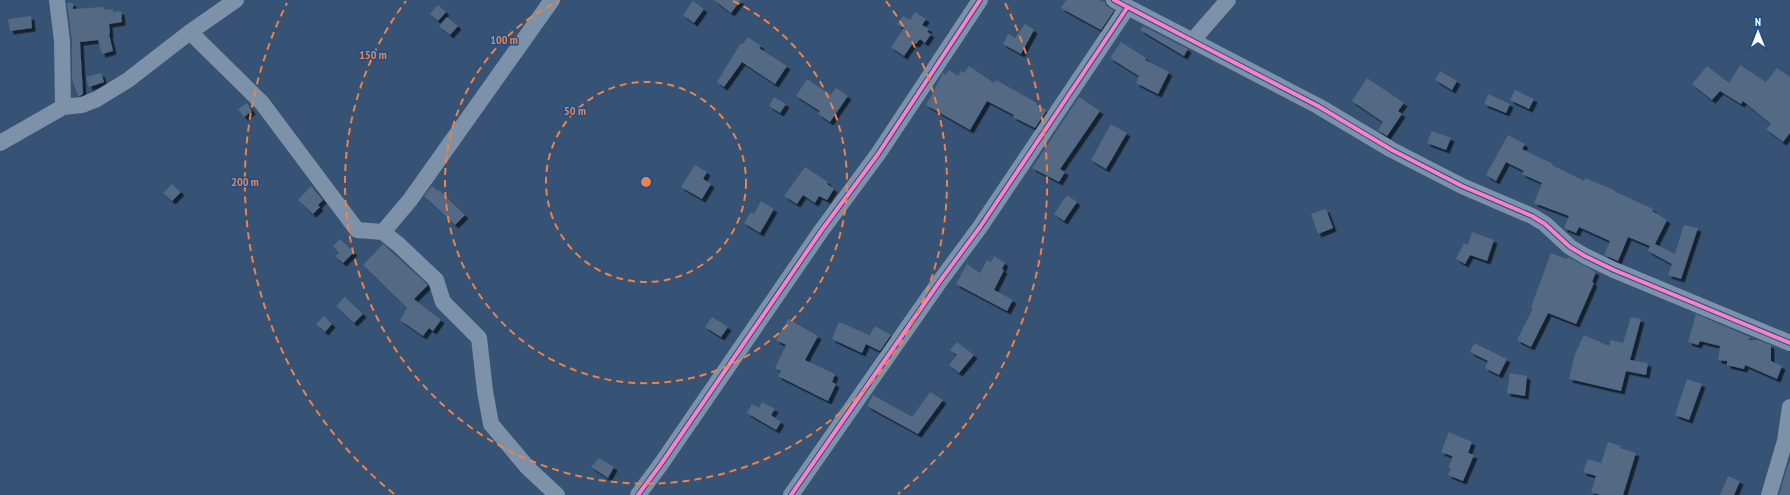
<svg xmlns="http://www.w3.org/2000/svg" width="1790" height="495" viewBox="0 0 1790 495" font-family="'PT Sans Narrow',sans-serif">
  <defs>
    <filter id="shadow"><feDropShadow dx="3.5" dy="3.5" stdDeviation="0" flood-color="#0009"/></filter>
  </defs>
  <rect width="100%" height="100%" fill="#365274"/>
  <path fill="#526984" filter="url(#shadow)" d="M714 0H741L731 13Z
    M1066 0H1099L1105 2 1106 5 1114 11 1101 30 1061 8Z
    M693 1 704 9 694 23 683 15Z
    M67 3H73V9L104 7 105 10 113 9V12L121 11 122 22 109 24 110 34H109L113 51 102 54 98 40 80 42 83 94 80 96H78L72 79V41Z
    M438 5 446 12 438 21 430 14Z
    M915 12 926 19 922 25 929 29 927 32 931 34 925 43 920 39 916 44 913 43 904 56 891 47 904 28 897 24 903 16 910 20Z
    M31 16 32 28 10 31 8 19Z
    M447 17 458 26 450 35 439 26Z
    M1025 24 1034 30 1021 54 1003 44 1008 34 1015 38Z
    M1143 26 1188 49 1184 56 1140 30Z
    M748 37 761 46 759 48 787 66 775 84 742 62 724 87 717 82 741 43 743 44Z
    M1121 42 1146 58 1145 60 1169 72 1158 94 1136 83 1139 76 1110 58Z
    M1740 65 1766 82 1777 68 1790 77V133L1783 142 1766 129 1771 124 1743 101 1741 104 1720 91 1712 100 1692 84 1707 66 1729 83Z
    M969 66 994 83 996 80 1037 103 1036 104 1047 110 1035 128 1013 117 1014 115 987 101 970 130 926 105 943 73 945 75 949 70 958 76 961 71 964 73Z
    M1440 71 1457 81 1452 90 1435 80Z
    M101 73 104 82 89 87 86 77Z
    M1367 78 1404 103 1398 111 1402 114 1387 136 1378 130 1383 122 1352 101Z
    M807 79 831 95 836 88 848 96 830 122 818 114 820 111 796 96Z
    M1515 90 1534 99 1529 109 1510 100Z
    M1488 94 1510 104 1506 113 1484 104Z
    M774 97 786 104 780 113 769 106Z
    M1079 97 1100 111 1060 169 1065 172 1059 182 1032 168Z
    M247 103 252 111 244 117 238 109Z
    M1111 124 1127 133 1106 169 1091 160Z
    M1432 131 1451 138 1446 150 1427 143Z
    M1508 135 1525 144 1522 149 1553 164 1552 165 1584 181 1585 178 1614 190V191L1653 209 1652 211 1667 220 1655 244 1675 254 1684 225 1698 228 1681 279 1668 275 1672 264 1648 251 1650 246 1628 237 1618 261 1604 255 1610 241 1579 227 1576 233 1564 228 1569 216 1534 203 1542 183 1522 174 1524 171 1506 162 1496 181 1486 175Z
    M695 165 707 172 703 179 711 184 702 199 681 187Z
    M805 167 828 182 827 184 834 189 827 200 819 196 815 203 803 195 797 204 784 196Z
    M172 184 181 192 172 201 163 193Z
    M311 186 323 200 318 205 320 207 313 214 298 200Z
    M432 186 438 191 439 190 465 215 455 225 424 196Z
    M1067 195 1077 202 1064 221 1054 214Z
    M761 201 774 209 760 233 744 223 751 212 754 214Z
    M1326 209 1333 228 1318 234 1311 214Z
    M1472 232 1494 240 1487 261 1470 255 1465 264 1456 259 1464 243 1468 245Z
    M340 239 354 252 343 263 335 256 339 253 333 246Z
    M383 244 428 285 414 299 441 320 433 331 429 328 423 336 400 320 407 308 363 265Z
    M1551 253 1567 259 1568 257 1596 272 1592 282 1594 283 1576 324 1548 313 1531 347 1517 340 1533 308 1531 307Z
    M994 256 1005 263 1002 269 1004 270 994 290 1013 300 1007 311 956 284 967 264 980 273 987 260 991 262Z
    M345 297 363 314 354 323 336 306Z
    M1696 314 1750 337 1749 340H1758L1771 345V361L1782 366 1777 379 1745 365 1744 369 1727 365V361L1718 360 1720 346 1700 341 1698 345 1688 342Z
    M324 316 332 324 325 332 316 324Z
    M712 317 728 327 721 337 705 327Z
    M1631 317 1641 319 1630 360 1648 363 1646 375 1626 371 1621 391 1569 379 1575 354 1584 335 1609 346 1611 340 1623 343Z
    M788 319 818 336 805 360 835 374 832 382 836 384 828 401 778 376 781 371 775 368 786 345 776 340Z
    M839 322 869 335 868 338 875 326 891 335 880 351 866 344 862 353 832 339Z
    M957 342 974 355 959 373 949 365 957 355 950 350Z
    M1474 343 1507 359 1499 375 1485 368 1488 361 1470 352Z
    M1510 373 1527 376 1525 396 1507 393Z
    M1687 379 1702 384 1689 420 1675 415Z
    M930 392 943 400 918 434 867 406 873 395 912 417Z
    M762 402 775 409 771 415 781 422 776 430 747 413 752 404 759 408Z
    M1449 432 1472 442 1468 453 1474 455 1463 481 1448 475 1451 468 1448 467 1452 459V456L1441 452Z
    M1608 442 1621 446 1620 448 1636 453 1623 495H1600L1591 492 1596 476 1583 472 1588 459 1601 463Z
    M599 458 614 467 608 478 591 467Z
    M1790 461V495H1779L1787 468Z
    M1728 476 1740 481 1734 495H1720Z"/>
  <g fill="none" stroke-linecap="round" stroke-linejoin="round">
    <path stroke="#7d92a8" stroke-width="16" d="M57 0 62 41 63 107
      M1114 0 1318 106 1392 150 1462 186 1532 216 1545 224 1570 247 1585 256 1614 270 1790 343
      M190 32 262 103 357 230 383 232 410 200 552 0
      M1193 40 1228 0
      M0 143 63 107 82 105 97 99 128 80 190 32 236 0
      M383 232 399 245 436 280 443 302 479 338 485 391 491 424 528 468 557 495
      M638 495 661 464 821 231 878 154 980 0
      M791 495 940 281 980 227 1127 8
      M1769 495 1785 441 1790 407"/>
    <defs>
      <path id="cycleway" d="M1114 0 1318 106 1392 150 1462 186 1532 216 1545 224 1570 247 1585 256 1614 270 1790 343
        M638 495 661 464 821 231 878 154 980 0
        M791 495 940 281 980 227 1127 8"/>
    </defs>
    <use href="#cycleway" stroke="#1b4f8f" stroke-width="6"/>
    <use href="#cycleway" stroke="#ff80c0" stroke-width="4"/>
  </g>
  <g fill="none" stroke="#ee8249" stroke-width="2" stroke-dasharray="7 5">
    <circle cx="646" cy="182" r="100"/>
    <path d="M733 1A201 201 0 1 1 559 1"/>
    <path d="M886 1A301 301 0 1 1 406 1"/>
    <path d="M394 494A401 401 0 0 1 287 3M1005 3A401 401 0 0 1 898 494"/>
  </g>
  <circle cx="646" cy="182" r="6" fill="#ee8249" stroke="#1b4f8f" stroke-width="2"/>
  <g font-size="12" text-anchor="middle" font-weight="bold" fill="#ee8249" stroke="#1b4f8f" stroke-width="3" stroke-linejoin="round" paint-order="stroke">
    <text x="504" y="44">100 m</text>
    <text x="373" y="59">150 m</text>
    <text x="575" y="115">50 m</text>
    <text x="245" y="186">200 m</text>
  </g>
  <g transform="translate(1758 32)" stroke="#1b4f8f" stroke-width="3" paint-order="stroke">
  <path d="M0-3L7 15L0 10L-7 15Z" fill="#ffffff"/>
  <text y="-6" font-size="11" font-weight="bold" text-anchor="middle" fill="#ffffff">N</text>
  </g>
</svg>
